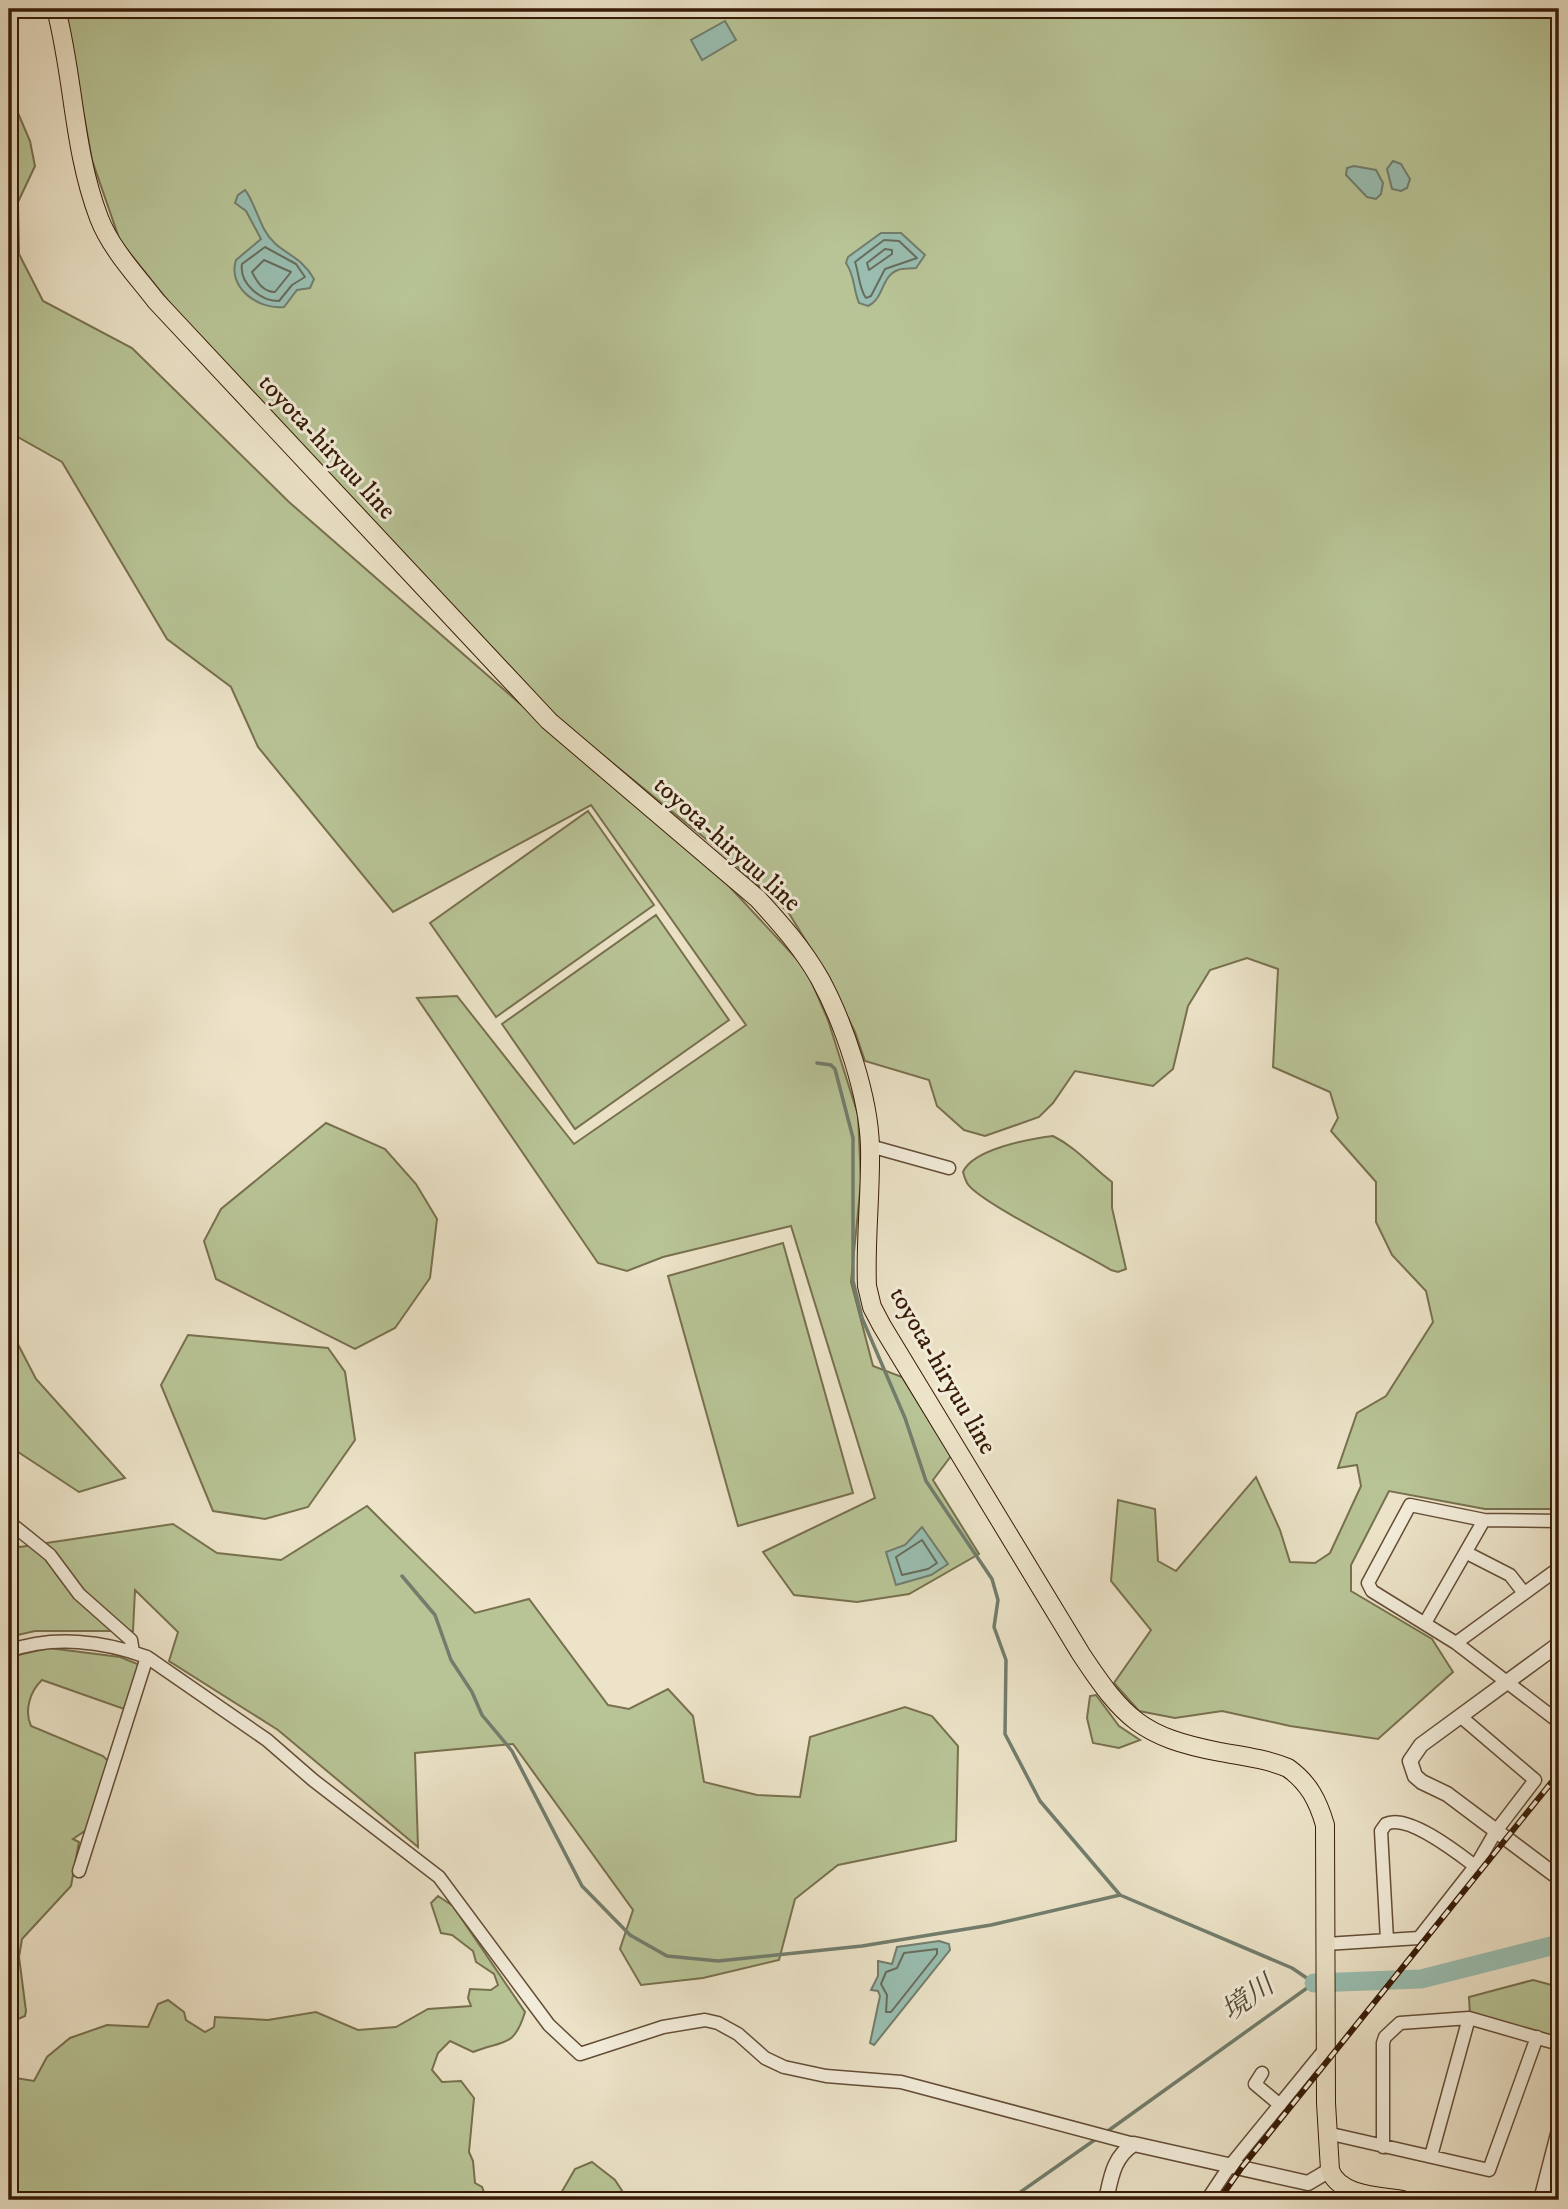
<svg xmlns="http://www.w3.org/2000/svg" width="1568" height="2209" viewBox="0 0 1568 2209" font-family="'IM FELL DW Pica','Noto Serif JP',serif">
  <rect width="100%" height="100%" fill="#ece3c8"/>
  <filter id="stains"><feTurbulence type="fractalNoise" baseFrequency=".00286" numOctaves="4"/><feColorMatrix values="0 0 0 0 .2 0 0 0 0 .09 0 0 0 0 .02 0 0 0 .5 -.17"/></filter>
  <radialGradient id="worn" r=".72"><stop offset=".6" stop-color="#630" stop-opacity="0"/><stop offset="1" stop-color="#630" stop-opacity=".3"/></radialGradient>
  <path fill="#b8c496" stroke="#78704e" stroke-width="2" d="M74 9H1559V1509H1485L1389 1491 1351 1565V1591L1432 1639 1453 1672 1378 1739 1290 1726 1222 1711 1175 1718 1139 1711 1114 1683 1151 1630 1111 1581 1118 1500 1155 1509 1158 1561 1176 1571 1256 1477 1280 1530 1290 1562 1315 1563 1330 1553 1361 1486 1357 1465 1338 1468 1357 1413 1386 1396 1433 1322 1426 1291 1392 1255 1376 1222V1182L1331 1131 1338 1118 1330 1092 1273 1067 1278 969 1247 958 1210 970 1188 1006 1173 1069 1153 1086 1075 1071 1053 1103 1039 1117 985 1136 964 1130 937 1106 929 1080 865 1061 855 1032 823 968 788 912 712 844 562 722 181 317 120 241 92 160 65 11Z
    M9 92 30 141 35 166 18 202 19 254 43 301 132 348 289 502 728 885 806 969 828 1020 858 1115 861 1182 851 1282 873 1366 902 1377 951 1456 933 1480 979 1554 909 1594 857 1602 794 1595 763 1552 875 1498 791 1226 663 1257 627 1271 598 1263 417 998 457 996 574 1144 746 1025 591 805 393 912 258 747 231 687 167 639 62 462 9 432Z
    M588 811 654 905 496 1017 430 923Z
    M656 915 729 1020 575 1129 502 1024Z
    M326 1123 385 1149 416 1184 437 1219 430 1278 395 1328 355 1349 216 1279 204 1241 221 1209Z
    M1053 1136C1077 1148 1091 1166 1112 1182V1208L1126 1269 1118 1272 1111 1270C1084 1253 978 1202 967 1183 965 1179 964 1176 963 1172 973 1149 1029 1139 1053 1136Z
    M783 1243 853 1493 738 1526 668 1276Z
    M9 1327 36 1379 125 1478 79 1492 9 1446Z
    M188 1335 328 1348 345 1372 355 1440 308 1507 265 1519 213 1511 161 1385Z
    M367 1506 475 1613 529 1599 608 1705 629 1709 668 1689 693 1716 704 1782 757 1795 800 1797 810 1737 905 1707 932 1716 958 1746 956 1841 838 1865 795 1899 779 1960 703 1978 641 1985 620 1949 633 1910 513 1744 415 1753 418 1847 278 1730 169 1661 178 1632 135 1590 133 1631H35L9 1637V1542L20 1547 173 1524 217 1553 281 1560Z
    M49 1648 120 1657 140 1665 128 1707 124 1709 42 1680C30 1691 24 1711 31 1726L103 1756 109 1762 86 1830 73 1839 79 1842 71 1886 22 1939 19 1957 26 2011 25 2016 9 2023V1657Z
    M1096 1695 1119 1726 1140 1740 1119 1748 1093 1743 1087 1718 1090 1696Z
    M438 1896 453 1906 525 2012C514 2048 504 2040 473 2052L450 2041 438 2053 432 2070 442 2082 461 2081 474 2098 469 2152 473 2161 475 2183 482 2187 487 2200H9V2077L34 2081 47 2057 70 2038 107 2025 148 2027 158 2004 168 2000 184 2012 186 2020 205 2032 214 2027 215 2017 268 2020 316 2012 358 2030 396 2027 428 2009 471 2006 468 1998 470 1989 491 1990 498 1985 494 1974 476 1962 473 1951 452 1935 441 1933 431 1903Z
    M1533 1980 1559 1987V2039L1470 2014 1469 1997Z
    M592 2162 615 2180 628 2200H557L575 2169Z"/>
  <path fill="#99beb1" stroke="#727d6d" stroke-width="2" d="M725 21 736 40 702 60 691 40Z
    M1393 161 1401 164 1410 179 1407 188 1401 191 1392 189 1387 169Z
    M1354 166 1376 170 1383 183 1381 194 1376 199 1367 197 1346 175 1347 168Z
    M245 190C251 196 259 220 264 229 277 254 299 252 314 279L310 288 297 290 284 307C259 310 227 288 236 260L261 239 246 211 235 203 238 195Z
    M881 233H901L925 255 916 268C910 269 903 268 898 270 881 276 884 299 868 306L859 303C853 289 855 276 846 263L848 257Z
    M922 1527 948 1564 931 1575 896 1585 886 1552 905 1545Z
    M939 1941 949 1944 950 1950 874 2045 870 2043 880 1996 878 1991 871 1990 878 1976V1961L892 1964 897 1947Z"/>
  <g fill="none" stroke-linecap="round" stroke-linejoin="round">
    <path stroke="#686c5c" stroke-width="2" d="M884 240 899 241 917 258 885 269 871 296 866 298C859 289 859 273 855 262Z
      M265 247 296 264 305 277 292 285 279 301C261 301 239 284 242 264Z
      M885 249 892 250V254L869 270 867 263Z
      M264 260 291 272 275 292C263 292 257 282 252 272Z
      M922 1540 937 1563 928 1569 902 1575 896 1557Z
      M937 1949V1954L891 2012H886L887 1995 881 1984 886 1972 897 1968 904 1953Z"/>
    <path stroke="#727d6d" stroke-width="3.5" d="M817 1063 831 1065 835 1069 853 1138V1281L862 1318 905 1418 926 1481 992 1579 998 1600 994 1627 1006 1660 1005 1734 1040 1801 1120 1895 1292 1968 1314 1983 1105 2133
      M402 1576 435 1615 451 1660 472 1692 482 1715 512 1751 582 1886 630 1935 667 1956 718 1961 862 1946 991 1925 1120 1895
      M1009 2200 1096 2139"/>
    <path stroke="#99beb1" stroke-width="19" d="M1314 1983 1421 1979 1559 1944"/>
    <defs>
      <path id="minor" d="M870 1146 949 1168
        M1559 1521 1484 1520 1410 1505 1368 1583 1372 1591 1456 1643 1559 1722
        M9 1522 50 1555 79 1594 131 1640 133 1652
        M1467 1553 1510 1575 1524 1593
        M1425 1623 1484 1520
        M1456 1643 1559 1568
        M9 1651C53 1635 103 1641 147 1657L267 1740 313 1780 439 1877 549 2025 580 2054 663 2027 705 2020 718 2023 738 2034 765 2058 784 2067 826 2076 901 2082 1134 2144
        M79 1871 147 1657
        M1387 1940 1381 1831 1386 1824C1407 1813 1458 1853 1475 1866
        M1326 1944 1419 1938 1477 1864 1496 1831 1535 1780 1460 1716
        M1262 2073 1255 2084 1280 2105
        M1327 2133 1489 2170 1537 2037
        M1383 2147V2043L1385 2037 1400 2023 1469 2018 1559 2044
        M1431 2156 1469 2018
        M1207 2200 1229 2167 1326 2048"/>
      <path id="tertiary" d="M1559 1644 1421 1745 1410 1761 1415 1776 1422 1782 1447 1794 1559 1878
        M1106 2200C1111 2178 1113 2157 1134 2144L1308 2183 1330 2170
        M1541 2200 1559 2130
        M1555 2200 1559 2181"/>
      <path id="primary" d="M56 9C74 78 73 150 99 218 111 249 136 275 156 301L549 721 758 899C781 924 803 949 820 979 844 1023 869 1097 870 1147 871 1194 865 1240 867 1286L872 1307 882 1326 1081 1654C1124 1719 1142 1737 1220 1752 1243 1756 1267 1759 1288 1768 1309 1783 1318 1801 1325 1825L1326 2103 1330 2170C1339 2196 1379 2196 1403 2200"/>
    </defs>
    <use href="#minor" stroke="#644d36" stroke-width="15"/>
    <use href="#tertiary" stroke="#644d36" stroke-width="17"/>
    <use href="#primary" stroke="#371b06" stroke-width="20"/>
    <use href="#minor" stroke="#f3eddb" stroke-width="12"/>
    <use href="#tertiary" stroke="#f3eddb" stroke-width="14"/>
    <use href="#primary" stroke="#ece3c8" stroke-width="18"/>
    <defs>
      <path id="rail" d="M1219 2200 1242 2167 1559 1773"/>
    </defs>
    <use href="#rail" stroke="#371b06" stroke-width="6"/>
    <use href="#rail" stroke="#f3eddb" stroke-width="3.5" stroke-dasharray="10" stroke-linecap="butt"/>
  </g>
  <g text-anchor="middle" stroke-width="6" stroke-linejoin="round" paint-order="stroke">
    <g font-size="26" fill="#371b06" stroke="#f3eddb">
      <text transform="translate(328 446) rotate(47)" y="9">toyota-hiryuu line</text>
      <text transform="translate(728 843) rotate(42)" y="9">toyota-hiryuu line</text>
      <text transform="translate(944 1370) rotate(60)" y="9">toyota-hiryuu line</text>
    </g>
    <g font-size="28" font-style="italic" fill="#544c39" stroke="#f3eddb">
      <text transform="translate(1247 1997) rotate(-35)" y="10">境川</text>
    </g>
  </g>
  <rect width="1568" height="2209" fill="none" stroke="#ece3c8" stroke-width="35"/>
  <rect x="10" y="10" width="1547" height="2188" fill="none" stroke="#371b06" stroke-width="3.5"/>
  <rect x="18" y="18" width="1533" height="2174" fill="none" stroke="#371b06" stroke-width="2"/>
  <rect width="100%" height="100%" filter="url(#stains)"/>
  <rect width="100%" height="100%" fill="url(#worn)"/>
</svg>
